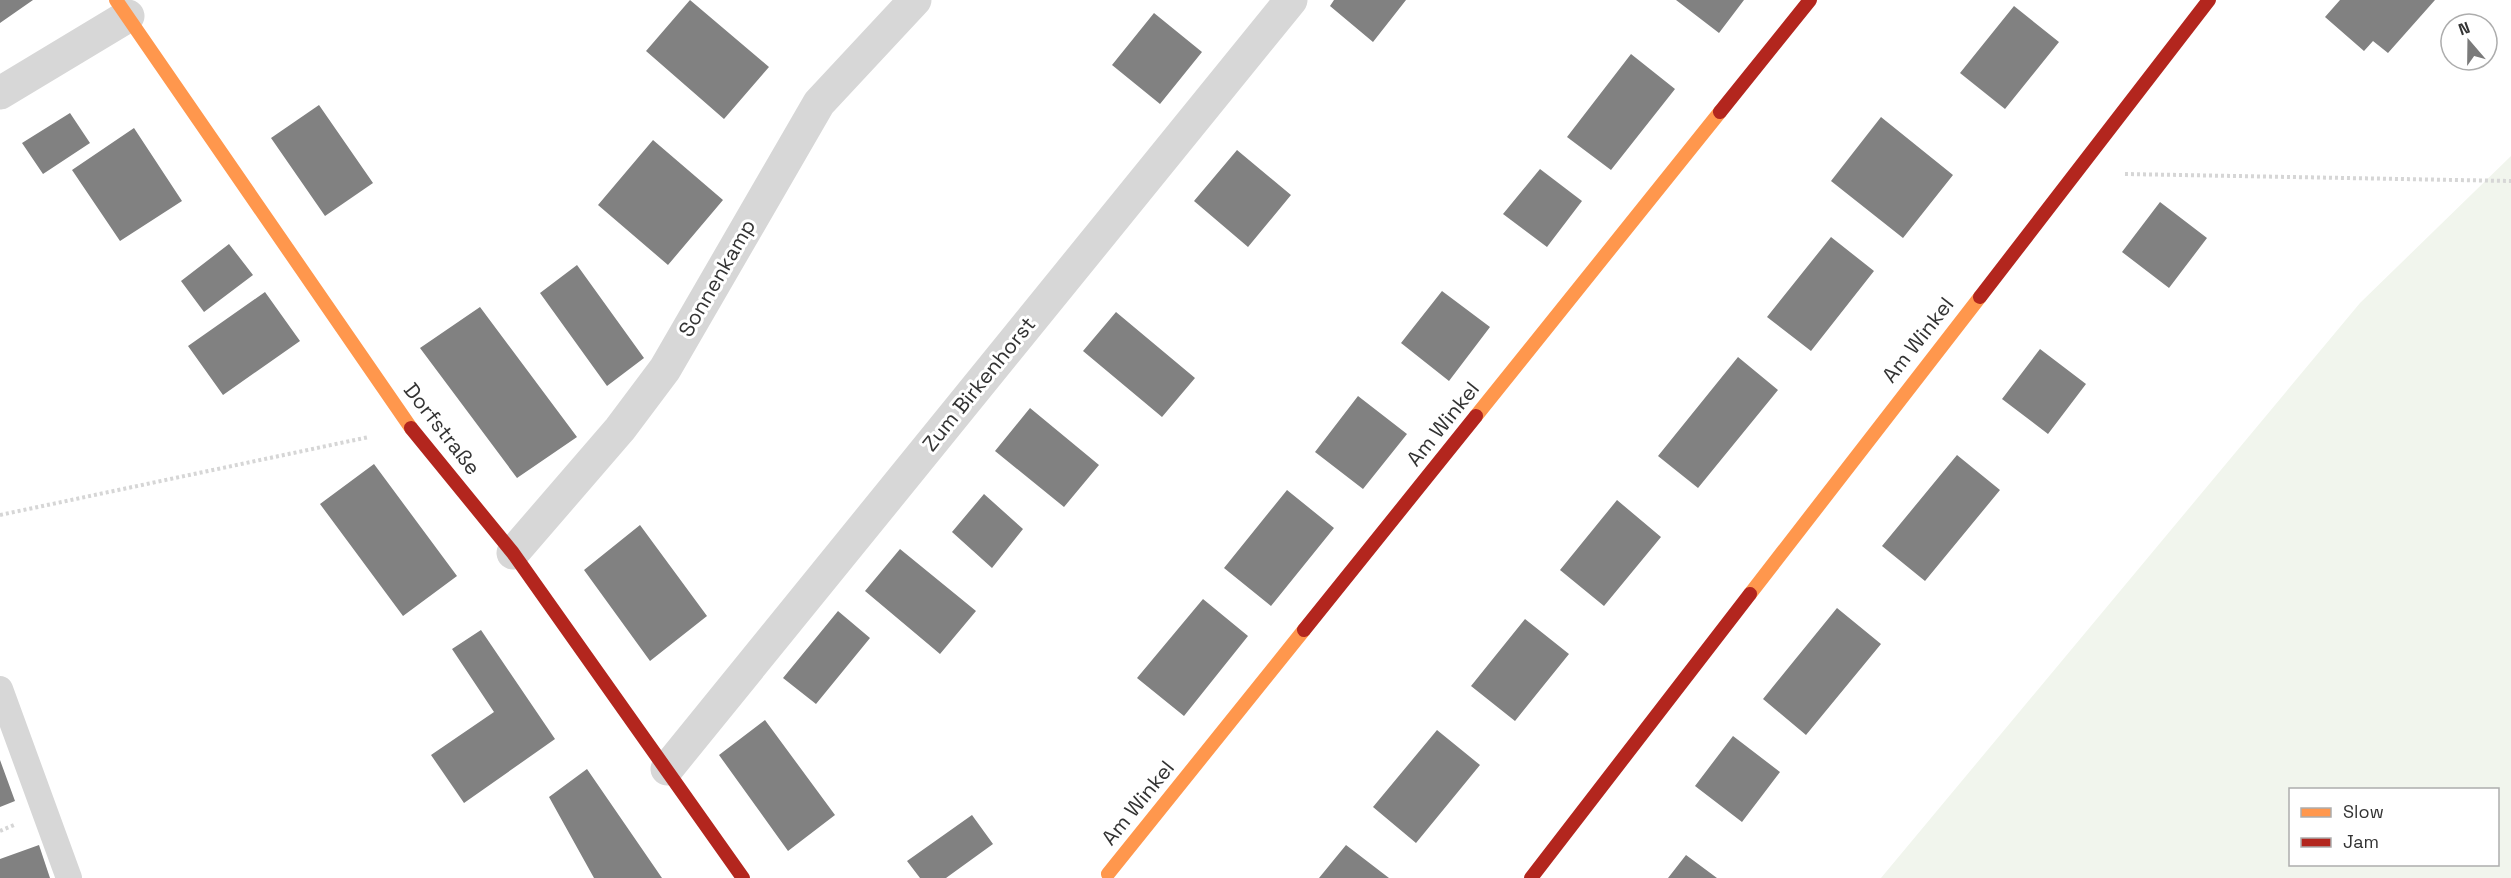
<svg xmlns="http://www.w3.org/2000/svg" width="2511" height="878" viewBox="0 0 2511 878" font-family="'Space Grotesk',sans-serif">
  <rect width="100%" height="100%" fill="#fff"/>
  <path fill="#f1f5ed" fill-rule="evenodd" d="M2511 156V878H1881L2360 303ZM2290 790H2498V864H2290Z"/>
  <path fill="#818181" d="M0 0H33L0 23Z
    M690 0 769 67 724 119 646 51Z
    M1334 0H1406L1373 42 1330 6Z
    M1676 0H1744L1719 33Z
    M2340 0H2435L2388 53 2373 41 2364 51 2325 17Z
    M2014 6 2059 42 2005 109 1960 73Z
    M1154 13 1202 52 1160 104 1112 65Z
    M1631 54 1675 89 1611 170 1567 137Z
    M319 105 373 183 325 216 271 138Z
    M70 113 90 143 43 174 22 143Z
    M1881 117 1953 175 1903 238 1831 181Z
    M134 128 182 201 120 241 72 170Z
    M653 140 723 200 668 265 598 205Z
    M1237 150 1291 195 1248 247 1194 201Z
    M1540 169 1582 201 1547 247 1503 214Z
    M2160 202 2207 238 2169 288 2122 252Z
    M1831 237 1874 271 1811 351 1767 317Z
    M229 244 253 275 204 312 181 281Z
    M577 265 644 358 607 386 540 293Z
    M1442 291 1490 327 1449 381 1401 343Z
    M265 292 300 341 223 395 188 346Z
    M480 307 577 437 517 478 420 348Z
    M1116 312 1195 378 1162 417 1083 351Z
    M2040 349 2086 384 2048 434 2002 399Z
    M1738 357 1778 390 1698 488 1658 456Z
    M1358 396 1407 434 1363 489 1315 452Z
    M1030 408 1099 465 1064 507 995 451Z
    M1957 455 2000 490 1925 581 1882 546Z
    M374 464 457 576 403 616 320 504Z
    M1287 490 1334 528 1271 606 1224 568Z
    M984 494 1023 529 992 568 952 532Z
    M1617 500 1661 537 1604 606 1560 570Z
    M640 525 707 616 650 661 584 570Z
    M900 549 976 611 940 654 865 591Z
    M1203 599 1248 636 1184 716 1137 678Z
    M1837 608 1881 644 1806 735 1763 699Z
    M838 611 870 638 816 704 783 678Z
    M1525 619 1569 654 1515 721 1471 686Z
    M481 630 555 739 464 803 431 755 494 712 452 649Z
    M765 720 835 815 788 851 719 755Z
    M1437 730 1480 765 1416 843 1373 807Z
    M1733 736 1780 772 1742 822 1695 786Z
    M0 760 15 801 0 807Z
    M587 769 662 878H594L549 797Z
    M972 815 993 844 946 878H920L907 861Z
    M39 845 50 878H0V859Z
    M1346 845 1389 878H1319Z
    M1686 855 1717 878H1668Z"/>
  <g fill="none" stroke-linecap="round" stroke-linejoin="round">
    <path stroke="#d6d6d6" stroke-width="4" stroke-dasharray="3 3" stroke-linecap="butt" d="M2125 174 2511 181
      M0 515 369 437
      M0 831 14 825"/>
    <path stroke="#d7d7d7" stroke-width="26" d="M0 689 69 878"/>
    <path stroke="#d7d7d7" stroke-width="33" d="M0 93 128 16
      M513 553 620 429 665 369 819 103 915 0
      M667 769 1291 0"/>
    <path stroke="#ff974d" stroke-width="14" d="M116 0 411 428
      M1476 416 1720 112
      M1750 594 1980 297
      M1108 874 1304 630"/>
    <path stroke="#b3261e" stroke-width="14" d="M1720 112 1810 0
      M1980 297 2209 0
      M411 428 513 553 743 878
      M1304 630 1476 416
      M1531 878 1750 594"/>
  </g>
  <g text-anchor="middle" stroke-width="6" stroke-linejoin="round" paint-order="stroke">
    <g font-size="21" fill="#333" stroke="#fff">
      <text transform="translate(717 278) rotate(-60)" y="7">Sonnenkamp</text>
      <text transform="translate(1918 340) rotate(-52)" y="7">Am Winkel</text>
      <text transform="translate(979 384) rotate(-51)" y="7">Zum Birkenhorst</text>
      <text transform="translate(1443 424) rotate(-51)" y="7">Am Winkel</text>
      <text transform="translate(442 429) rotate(52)" y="7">Dorfstraße</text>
      <text transform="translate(1138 803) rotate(-51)" y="7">Am Winkel</text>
    </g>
  </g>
  <rect x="2289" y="788" width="210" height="78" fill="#ffffff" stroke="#adadad" stroke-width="1.5"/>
  <rect x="2301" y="808" width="30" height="9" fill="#ff974d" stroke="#adadad" stroke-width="1.5"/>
  <text x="2343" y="818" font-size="18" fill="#333333">Slow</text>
  <rect x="2301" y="838" width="30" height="9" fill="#b3261e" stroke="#adadad" stroke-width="1.5"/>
  <text x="2343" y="848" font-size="18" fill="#333333">Jam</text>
  <g transform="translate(2469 42) rotate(340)"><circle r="28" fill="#ffffff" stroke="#adadad" stroke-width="1.5"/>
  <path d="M0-4.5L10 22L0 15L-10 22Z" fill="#7a7a7a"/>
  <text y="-9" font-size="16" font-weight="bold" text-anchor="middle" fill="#333333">N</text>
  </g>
</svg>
